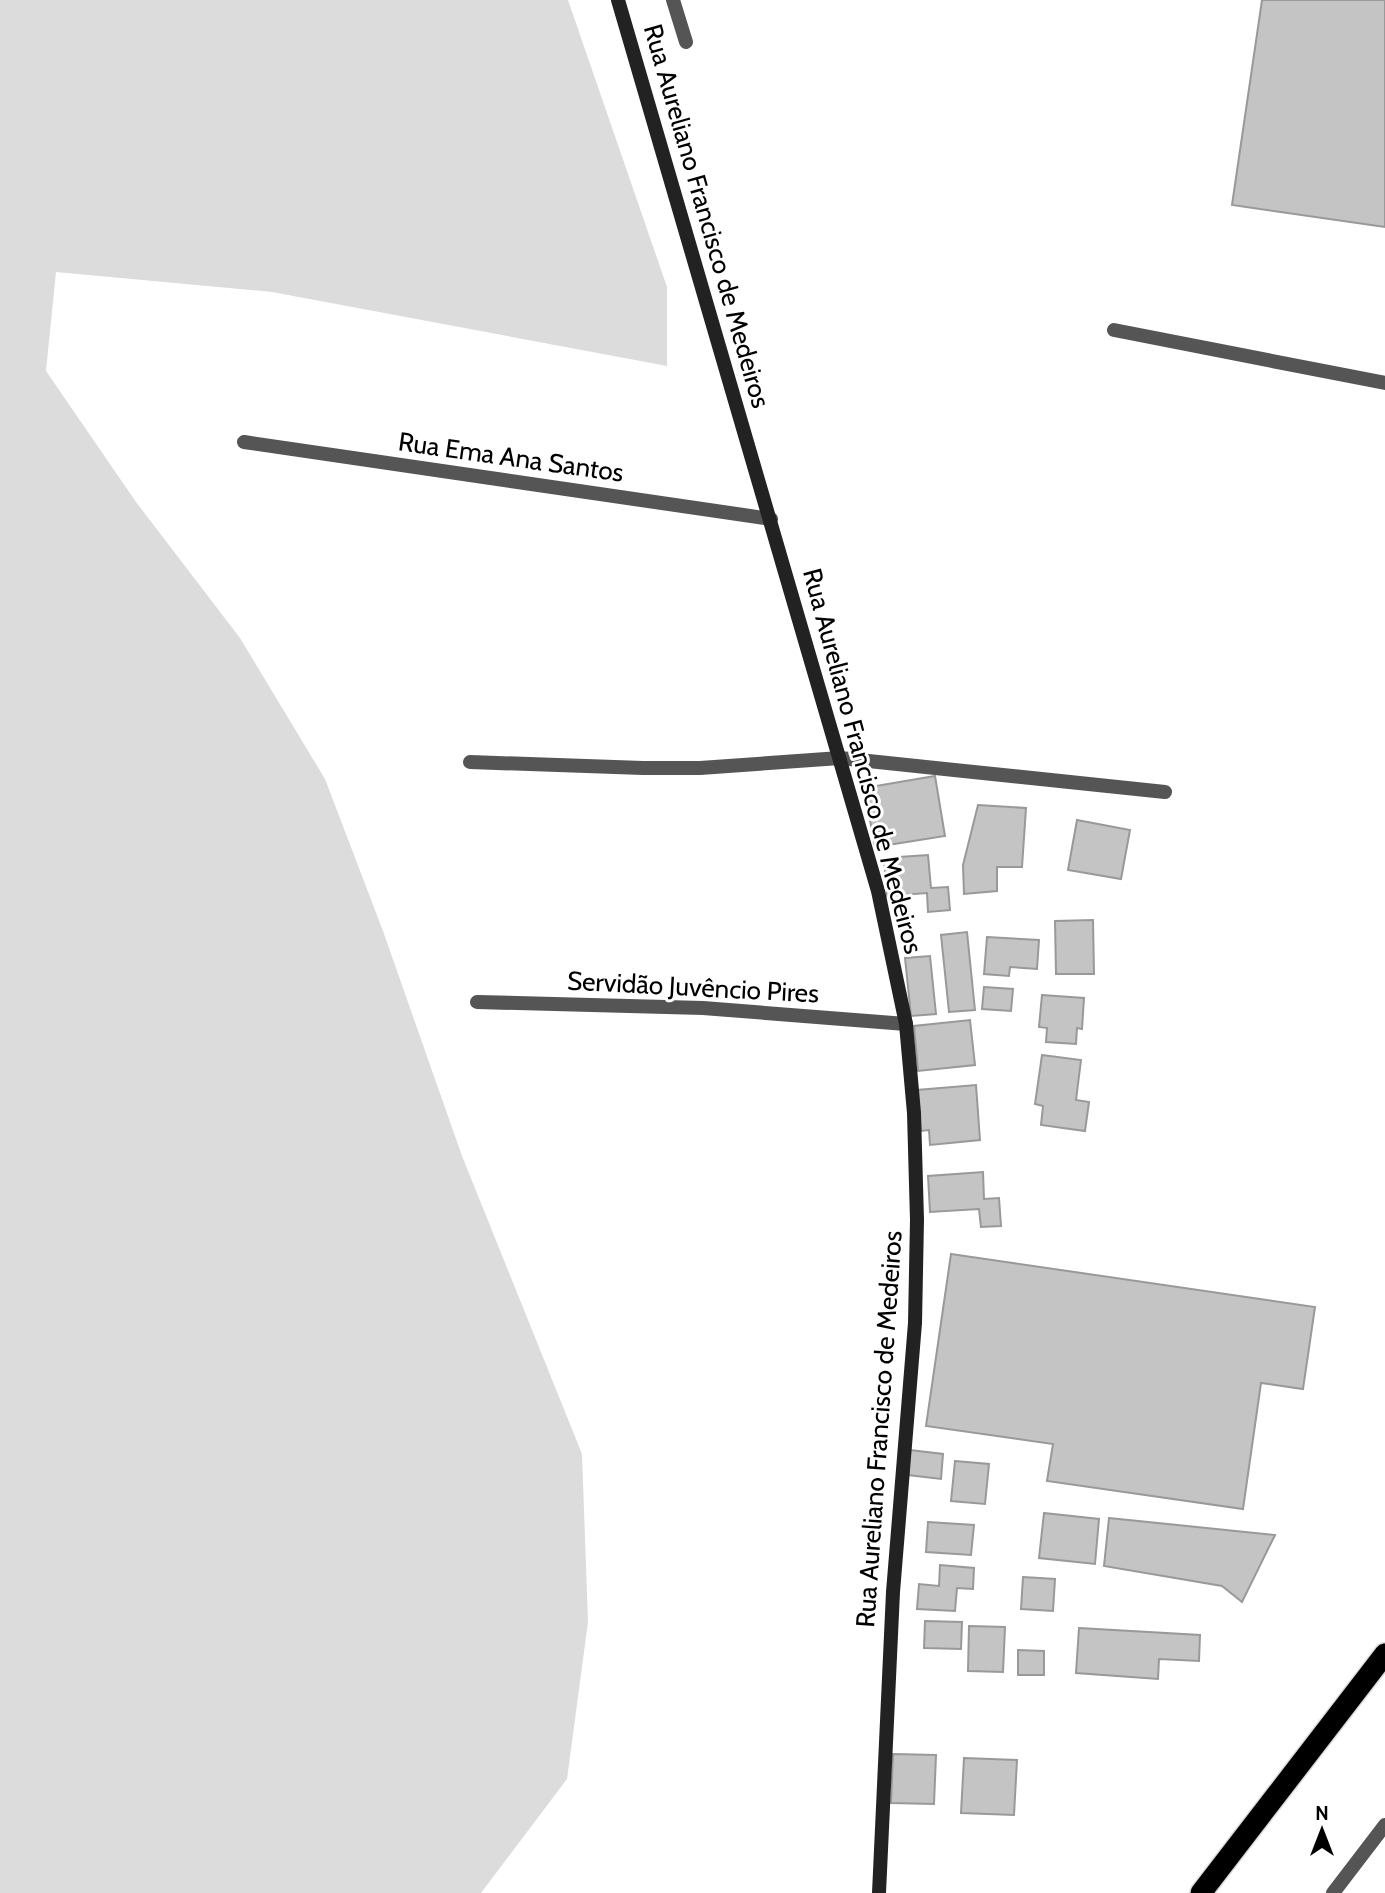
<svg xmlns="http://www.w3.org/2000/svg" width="1385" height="1893" viewBox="0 0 1385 1893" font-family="Cabin,sans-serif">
  <rect width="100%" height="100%" fill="#fff"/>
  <path fill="#dcdcdc" d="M0 0H568L667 287V366L272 292 56 272 46 371 136 502 240 638 325 779 383 931 462 1156 582 1454 588 1622 567 1779 481 1893H0Z"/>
  <path fill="#c4c4c4" stroke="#999" stroke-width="2" d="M1262 0H1385V227L1232 205Z
    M935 776 945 836 875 847 864 788Z
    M978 805 1026 808 1022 867H997V891L964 894 963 865Z
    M1077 820 1130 830 1121 879 1068 870Z
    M928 855 931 888 948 887 950 910 928 912 927 893 887 896 884 858Z
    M1093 920 1094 974H1056L1055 921Z
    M967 932 975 1010 949 1012 941 935Z
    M987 937 1039 940 1037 969 1010 967 1009 976 984 974Z
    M930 956 936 1014 911 1016 905 958Z
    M984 987 1013 989 1011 1011 982 1009Z
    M1042 995 1084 998 1082 1029 1077 1028 1076 1044 1046 1042 1047 1028 1039 1027Z
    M970 1020 975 1065 918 1071 914 1026Z
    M1042 1055 1081 1060 1076 1100 1089 1102 1085 1131 1041 1125 1043 1106 1035 1104Z
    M976 1085 980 1140 930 1145 929 1130 921 1131 917 1090Z
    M983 1172 984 1199 999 1198 1001 1226 981 1227 979 1209 930 1212 928 1176Z
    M951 1254 1315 1307 1303 1389 1261 1383 1243 1509 1047 1481 1053 1444 926 1426Z
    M910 1450 943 1454 941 1479 908 1475Z
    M955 1461 989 1464 985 1504 951 1501Z
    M1044 1513 1099 1519 1095 1564 1039 1558Z
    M1109 1518 1275 1535 1242 1602 1222 1586 1104 1566Z
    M928 1522 974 1525 971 1555 926 1552Z
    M940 1565 974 1568 973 1589 957 1588 955 1611 917 1609 919 1584 939 1586Z
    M1023 1577 1055 1579 1053 1611 1021 1609Z
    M925 1621 962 1622 961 1649 924 1648Z
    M969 1626 1005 1627 1003 1672 968 1671Z
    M1079 1628 1200 1635 1199 1661 1159 1659 1158 1679 1076 1673Z
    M1018 1650 1044 1651V1675H1018Z
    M893 1754 936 1755 934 1804 891 1803Z
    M964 1758 1017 1760 1014 1815 961 1813Z"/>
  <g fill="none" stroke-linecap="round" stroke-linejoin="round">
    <defs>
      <path id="highway" d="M1201 1893 1385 1654"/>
    </defs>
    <use href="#highway" stroke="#dbdbdb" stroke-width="24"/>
    <path stroke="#555" stroke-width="14" d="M673 0 686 42
      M1114 330 1385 383"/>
    <path stroke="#555" stroke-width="14" d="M244 442 771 519
      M470 762 643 768H700L840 758 1165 792
      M477 1002 703 1008 906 1024
      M1333 1893 1385 1825"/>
    <path stroke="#222" stroke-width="14" d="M618 0 878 891 906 1024 914 1113 917 1220 915 1323 893 1592 879 1893"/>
    <use href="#highway" stroke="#000" stroke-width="21"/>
  </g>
  <g text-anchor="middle" stroke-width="6" stroke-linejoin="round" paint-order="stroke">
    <g font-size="26" fill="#000" stroke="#fff">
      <text transform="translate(707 216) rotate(74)" y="9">Rua Aureliano Francisco de Medeiros</text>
      <text transform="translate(511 457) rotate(8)" y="9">Rua Ema Ana Santos</text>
      <text transform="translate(863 761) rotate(75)" y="9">Rua Aureliano Francisco de Medeiros</text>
      <text transform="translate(693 987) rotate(3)" y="9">Servidão Juvêncio Pires</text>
      <text transform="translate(879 1429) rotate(-86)" y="9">Rua Aureliano Francisco de Medeiros</text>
    </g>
  </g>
  <g transform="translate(1322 1830)" stroke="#ffffff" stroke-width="5" paint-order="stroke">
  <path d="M0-5L12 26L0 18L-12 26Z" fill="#000000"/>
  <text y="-10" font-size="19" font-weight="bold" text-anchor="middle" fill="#000000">N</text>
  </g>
</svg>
